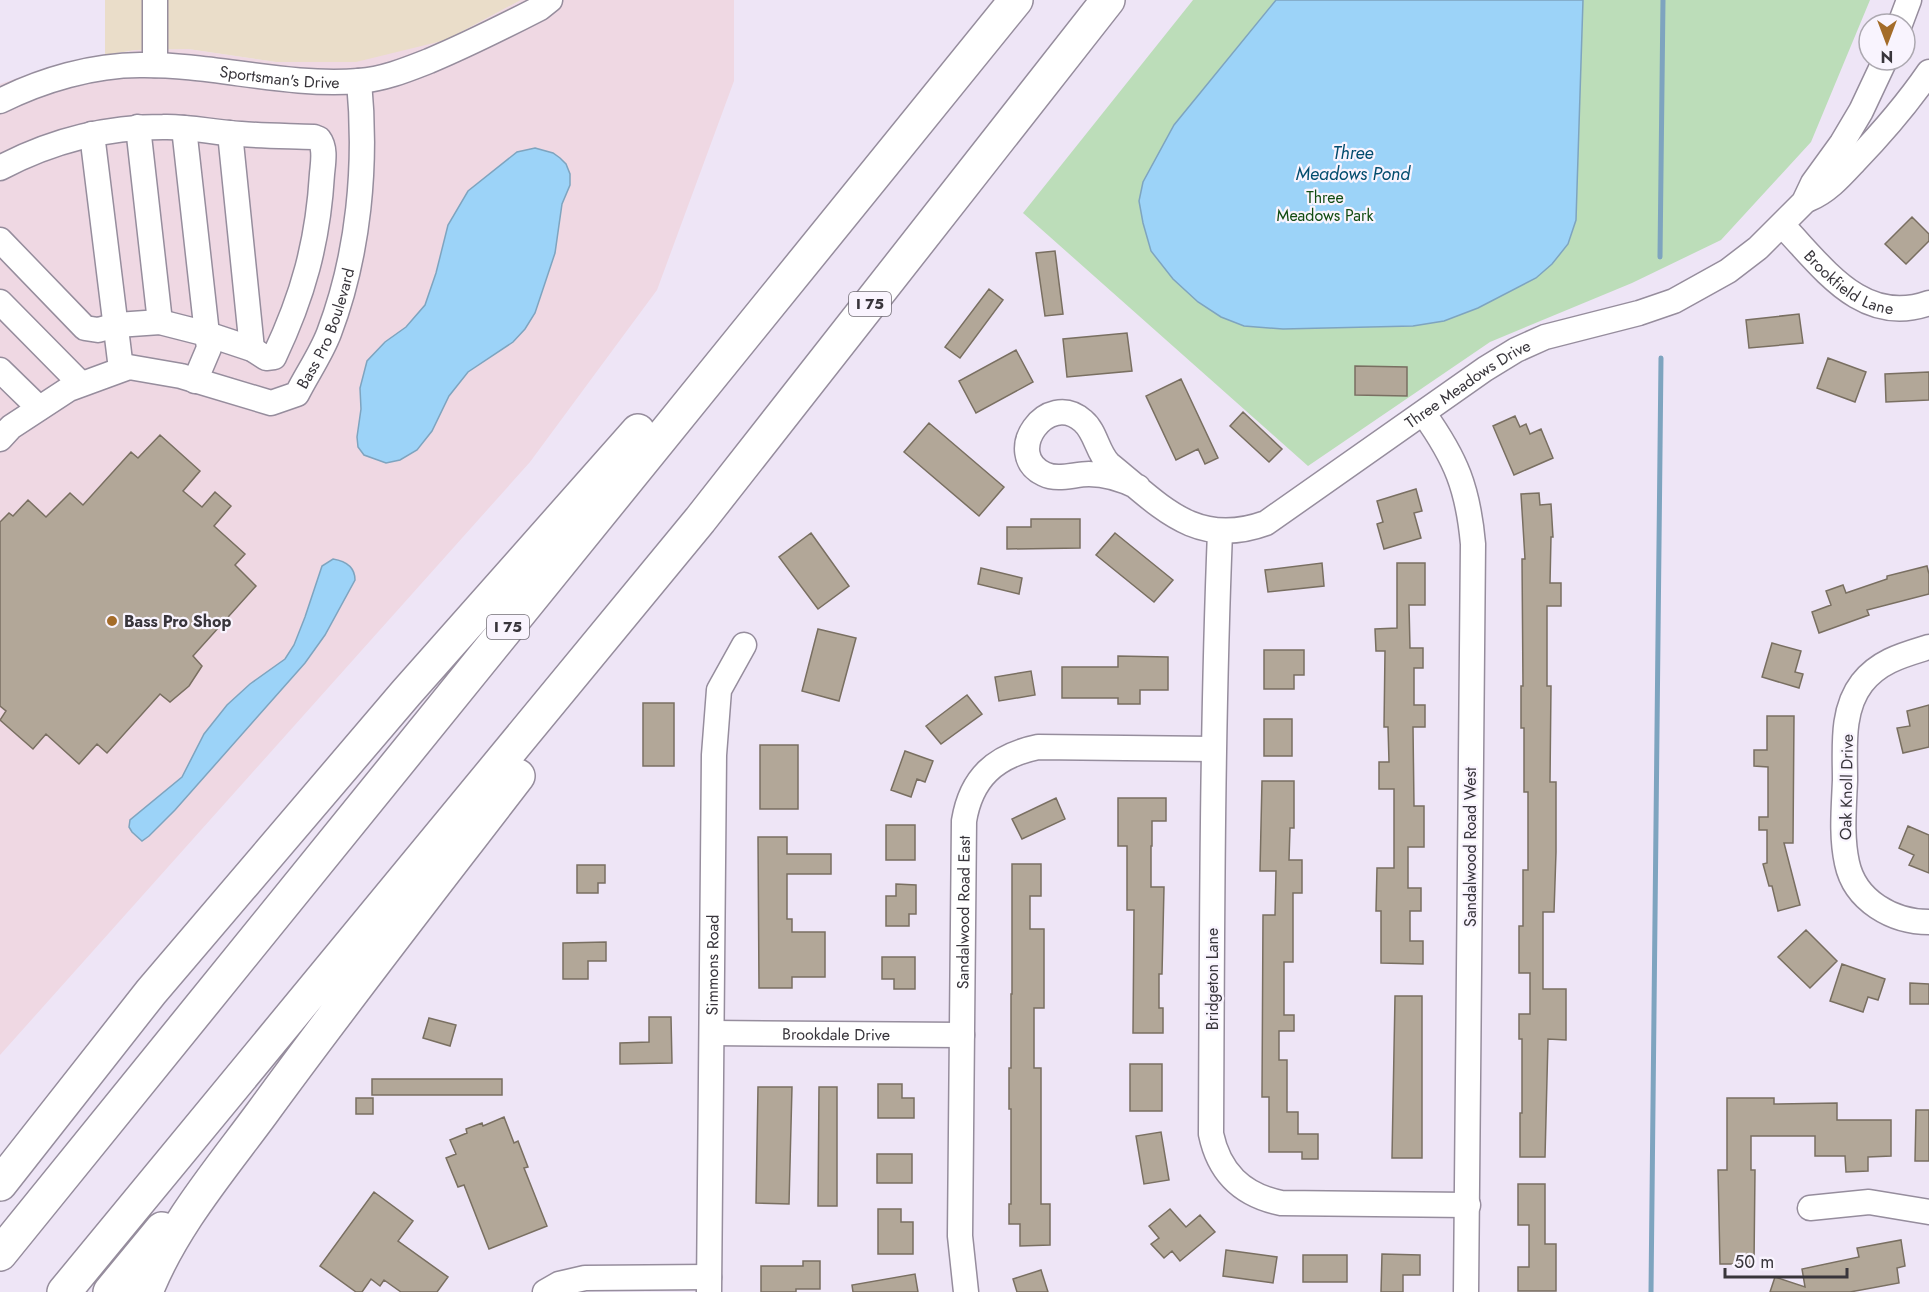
<svg xmlns="http://www.w3.org/2000/svg" width="1929" height="1292" viewBox="0 0 1929 1292" font-family="Jost,sans-serif">
  <rect width="100%" height="100%" fill="#eee5f6"/>
  <path fill="#efd8e3" d="M521 0H734V81L657 290 530 462 0 1055V84L57 65 136 50 188 49 276 62 446 40Z"/>
  <path fill="#eaddc9" d="M105 0H521L446 40 356 62H276L188 49 136 50 105 55Z"/>
  <path fill="#bcddb9" d="M1193 0H1870L1811 142 1721 240 1632 283 1490 342 1308 466 1023 213Z"/>
  <path fill="#9cd3f8" stroke="#7ea4bf" stroke-width="1.5" d="M1276 0H1583L1576 220 1568 244 1552 264 1536 278 1478 308 1444 321 1413 326 1283 329 1244 326 1221 317 1198 302 1173 279 1151 251 1143 223 1139 201 1143 182 1174 125Z
    M535 148 553 153 560 158 566 164 570 174V185L562 204 555 253 535 313 525 329 513 342 468 372 449 396 432 431 417 450 400 460 386 463 364 455 358 447 357 437 361 409 360 388 367 361 385 342 406 327 425 305 436 273 448 225 468 191 517 152Z
    M333 559C345 561 355 567 355 580L325 635 305 663 175 810 149 836 142 841 132 832 129 827 130 820 182 777 204 734 227 705 250 684 285 659 294 645 305 617 322 566Z"/>
  <g fill="none" stroke-linecap="round" stroke-linejoin="round">
    <path stroke="#7ea4bf" stroke-width="5" d="M1660 257 1663 0
      M1651 1292 1661 358"/>
  </g>
  <path fill="#b2a798" stroke="#796f61" stroke-width="1.5" d="M1912 217 1929 234V241L1906 264 1885 244Z
    M1055 251 1063 314 1045 316 1036 253Z
    M989 289 1003 300 960 358 945 347Z
    M1799 314 1803 343 1749 348 1746 320Z
    M1127 333 1132 371 1067 377 1063 339Z
    M1016 350 1033 382 976 413 959 381Z
    M1828 358 1866 372 1855 402 1817 388Z
    M1355 366 1407 367V396L1355 395Z
    M1929 372V400L1886 402 1885 374Z
    M1181 379 1218 458 1205 464 1198 449 1176 460 1146 396Z
    M1243 412 1282 449 1269 462 1230 426Z
    M1515 416 1520 427 1526 424 1530 434 1541 429 1553 458 1514 475 1493 426Z
    M929 423 1004 487 979 516 904 452Z
    M160 435 200 471 183 491 202 507 215 492 231 506 214 526 245 554 235 565 256 586 193 656 202 666 189 686 170 702 160 694 107 753 97 744 79 764 46 734 33 749 0 720 6 711 0 706V522L9 513 13 516 28 500 46 517 70 493 83 505 131 452 138 458Z
    M1416 489 1422 511 1414 513 1421 538 1384 549 1377 524 1383 522 1377 501Z
    M1539 493 1540 505 1551 504 1553 537H1551L1550 583H1561V606H1547V686H1551L1550 782H1556V852L1554 912H1543V989H1566V1040L1548 1039 1545 1157H1520V1113H1522V1039H1519V1014H1530V973H1519V926H1523V870H1528V792H1524V728H1521V686H1523L1522 559H1525L1521 494Z
    M1031 519H1080V548L1007 549V527H1031Z
    M811 533 849 586 818 609 779 557Z
    M1115 533 1173 580 1154 602 1096 555Z
    M1322 563 1324 586 1268 592 1265 570Z
    M1397 563H1425V605H1409L1410 648H1423V668H1414V705H1425V727H1413L1414 806H1424V847H1408V888H1421V911H1410V941H1423V964L1381 963V911H1376L1377 868H1394V789H1379V762H1389L1388 727H1384L1385 651H1376L1375 629 1397 628Z
    M1927 566 1929 574V594L1867 610 1869 615 1819 633 1812 612 1831 605 1826 591 1843 585 1846 593 1887 579V576Z
    M981 568 1022 578 1019 594 978 584Z
    M818 629 856 638 839 701 802 691Z
    M1772 643 1801 651 1795 672 1803 674 1799 688 1762 677Z
    M1264 650H1304V675H1294V689H1264Z
    M1118 656 1168 657V690H1140V704H1118V698H1062V667H1118Z
    M1031 671 1035 695 999 701 995 677Z
    M967 695 982 714 941 744 926 726Z
    M643 703H674V766H643Z
    M1929 705V747L1903 753 1897 728 1910 726 1907 711Z
    M1767 716H1794L1793 843H1784L1800 905 1778 911 1772 886H1769L1763 864 1767 863V830H1759V817H1768V767L1754 766V750H1767Z
    M1264 719H1292V756H1264Z
    M760 745H798V809H760Z
    M905 751 933 761 925 782 917 779 911 797 891 790Z
    M1262 781H1294V828H1290L1289 860H1302V893H1293V962H1284V1015H1294V1031H1279V1060H1287V1112H1298V1134H1318V1159H1302V1152H1269V1097H1262L1263 915H1275L1276 871H1260Z
    M1056 798 1065 819 1022 839 1012 819Z
    M1118 798H1166V821H1152V846H1151V887H1164L1162 974H1159V1008H1163V1033H1133L1134 910H1127V846H1118Z
    M886 825H915V860H886Z
    M1908 826 1929 835V873L1909 865 1914 855 1899 848Z
    M758 837H787V854H831V874H787V919H792V932H825V977H792V988H759Z
    M1012 864H1041V896H1030V929H1044V1008H1034V1068H1041V1204H1050V1245L1020 1246V1224H1009V1204H1011V1109H1009V1068H1011V994H1012Z
    M577 865H605V883H598V893H577Z
    M896 884 916 885V914H909V926H886V896H896Z
    M1806 930 1837 961 1810 988 1778 957Z
    M606 942V961H588V979H563V943Z
    M882 957H915V989H894V979H882Z
    M1842 964 1885 979 1878 1000 1868 997 1863 1012 1830 1001Z
    M1910 983 1929 984V1004H1910Z
    M1395 996H1422V1158H1392Z
    M649 1017H671L672 1063 620 1064V1043L649 1042Z
    M429 1018 456 1025 450 1046 423 1038Z
    M1130 1064H1162V1111H1130Z
    M372 1079H502V1095H372Z
    M878 1084H902V1098H914V1118H878Z
    M758 1087H792L789 1204 756 1203Z
    M819 1087H837V1206H818Z
    M356 1098H373V1114H356Z
    M1727 1098H1774V1104L1837 1103V1120H1891V1156L1868 1157V1171L1846 1172 1845 1156H1815V1136H1751V1170H1755L1754 1264H1720L1718 1170H1727Z
    M1916 1110H1929V1161H1915Z
    M504 1117 514 1143 518 1141 528 1167 524 1168 547 1226 489 1249 464 1185 458 1187 446 1158 456 1154 450 1140 467 1133 466 1129 482 1123 483 1126Z
    M1161 1132 1169 1180 1144 1184 1136 1136Z
    M877 1154H912V1183H877Z
    M1518 1184H1545V1244H1556V1291H1518V1267H1529V1225H1518Z
    M374 1192 413 1221 398 1241 448 1277 437 1292H401L384 1280 380 1286 371 1279 362 1292H356L320 1266Z
    M878 1209H901V1222H913V1254H878Z
    M1170 1209 1186 1227 1200 1215 1215 1232 1180 1261 1172 1251 1164 1258 1151 1244 1159 1238 1149 1226Z
    M1901 1240 1905 1266 1897 1268 1899 1283 1850 1292H1770L1775 1277 1805 1287 1802 1269 1859 1257 1857 1248Z
    M1226 1250 1277 1257 1273 1283 1223 1276Z
    M1382 1254 1420 1255V1275H1403V1292H1381Z
    M1303 1255H1347V1282H1303Z
    M803 1261H820V1289H796V1292H761V1266H803Z
    M1041 1270 1048 1292H1017L1013 1279Z
    M915 1274 918 1292H853L852 1285Z"/>
  <g fill="none" stroke-linecap="round" stroke-linejoin="round">
    <defs>
      <g id="minor">
        <path d="M1900 24 1909 0"/>
        <path d="M155 65V0"/>
        <path id="s1" d="M0 101C42 80 93 65 140 65 213 64 286 87 359 81 384 79 406 70 429 61 467 45 503 27 540 8L550 0"/>
        <path d="M138 127 160 322"/>
        <path d="M230 133 252 349"/>
        <path d="M92 134 121 369"/>
        <path d="M0 168C51 141 106 127 163 127 189 126 215 133 241 134 265 136 290 136 314 137L319 139C326 148 323 163 322 174 318 242 303 296 274 357L266 358 252 349 207 334 209 348 195 381"/>
        <path d="M1809 199C1828 191 1841 176 1855 161 1882 133 1907 104 1929 72"/>
        <path id="s2" d="M1782 225C1823 267 1862 327 1929 303"/>
        <path d="M0 240 85 328 98 330 117 325 160 322 207 334 184 128"/>
        <path d="M0 302 81 384"/>
        <path d="M0 370 39 408"/>
        <path d="M1424 414C1456 459 1468 488 1473 544L1466 1292"/>
        <path id="s3" d="M0 439 11 427 69 389 129 367 181 376 271 403 297 394C307 374 321 354 329 333 359 254 367 165 359 81"/>
        <path id="s4" d="M1138 487C1122 479 1107 474 1089 474 1074 474 1058 481 1044 474 1002 454 1047 389 1083 421 1096 432 1097 452 1109 464 1160 505 1195 549 1266 523L1485 369 1516 350 1545 337 1639 313 1674 301 1728 271 1758 248 1804 202 1813 183 1842 143 1861 111 1885 60"/>
        <path d="M1220 532C1212 732 1212 933 1211 1134 1219 1172 1242 1195 1281 1203L1468 1205"/>
        <path d="M1929 647C1903 655 1879 661 1862 683 1841 710 1845 748 1845 780 1844 807 1841 836 1847 863 1855 901 1893 922 1929 922"/>
        <path id="s5" d="M712 1033 962 1035"/>
        <path d="M1810 1208 1869 1202 1929 1212"/>
        <path d="M545 1292 559 1284 585 1278 709 1277"/>
        <path id="s6" d="M709 1292 714 755 719 690 744 645"/>
        <path id="s7" d="M966 1292 960 1236 964 821C971 778 995 756 1038 747L1213 749"/>
      </g>
      <path id="highway" d="M0 1184 151 992 406 693 638 431
        M0 1254 1016 0
        M64 1292 700 520 1108 0
        M110 1292 162 1229
        M146 1292C172 1226 220 1170 262 1113 345 999 432 888 518 776"/>
    </defs>
    <use href="#minor" stroke="#968d9d" stroke-width="27"/>
    <use href="#highway" stroke="#968d9d" stroke-width="36"/>
    <use href="#minor" stroke="#fff" stroke-width="24"/>
    <use href="#highway" stroke="#fff" stroke-width="33"/>
  </g>
  <circle fill="#a46c29" stroke="#f9f4fe" stroke-width="2" cx="112" cy="621" r="6"/>
  <g text-anchor="middle" stroke-width="4.5" stroke-linejoin="round" paint-order="stroke">
    <g fill="#f9f4fe" stroke="#726e76" stroke-width="1.5">
      <rect x="849" y="292" width="42" height="24" rx="4.5"/>
      <rect x="487" y="615" width="42" height="24" rx="4.5"/>
    </g>
    <g font-size="15" font-weight="bold" fill="#38353b">
      <text x="870" y="309">I 75</text>
      <text x="508" y="632">I 75</text>
    </g>
    <g font-size="16" fill="#38353b" stroke="#f9f4fe">
      <text dy="6" stroke="none"><textPath href="#s1" startOffset="286">Sportsman's Drive</textPath></text>
      <text dy="6" stroke="none"><textPath href="#s2" startOffset="90">Brookfield Lane</textPath></text>
      <text dy="6" stroke="none"><textPath href="#s3" startOffset="396">Bass Pro Boulevard</textPath></text>
      <text dy="6" stroke="none"><textPath href="#s4" startOffset="682">Three Meadows Drive</textPath></text>
      <text transform="translate(1846 787) rotate(-89)" y="6">Oak Knoll Drive</text>
      <text transform="translate(1470 847) rotate(-90)" y="6">Sandalwood Road West</text>
      <text dy="6" stroke="none"><textPath href="#s7" startOffset="380">Sandalwood Road East</textPath></text>
      <text dy="6" stroke="none"><textPath href="#s6" startOffset="327">Simmons Road</textPath></text>
      <text transform="translate(1212 979) rotate(-90)" y="6">Bridgeton Lane</text>
      <text dy="6" stroke="none"><textPath href="#s5" startOffset="124">Brookdale Drive</textPath></text>
    </g>
    <g font-size="16" fill="#124c12" stroke="#f9f4fe">
      <text x="1325" y="203">Three<tspan x="1325" dy="18">Meadows Park</tspan></text>
    </g>
    <g font-size="16" font-weight="bold" fill="#38353b" stroke="#f9f4fe" text-anchor="start">
      <text x="124" y="627">Bass Pro Shop</text>
    </g>
    <g font-size="18" font-style="italic" fill="#024c6e" stroke="#f9f4fe">
      <text x="1353" y="159">Three<tspan x="1353" dy="21">Meadows Pond</tspan></text>
    </g>
  </g>
  <g transform="translate(1887 42) rotate(180)"><circle r="28" fill="#f9f4fe" stroke="#aca8b0" stroke-width="1.5"/>
  <path d="M0-4.5L10 22L0 15L-10 22Z" fill="#a46c29"/>
  <text y="-9" font-size="16" font-weight="bold" text-anchor="middle" fill="#38353b">N</text>
  </g>
  <path d="M1725 1268v9h122v-9" fill="none" stroke="#38353b" stroke-width="3"/>
  <text x="1734" y="1268" font-size="18" fill="#38353b" stroke="#f9f4fe" stroke-width="4.5" paint-order="stroke">50 m</text>
</svg>
